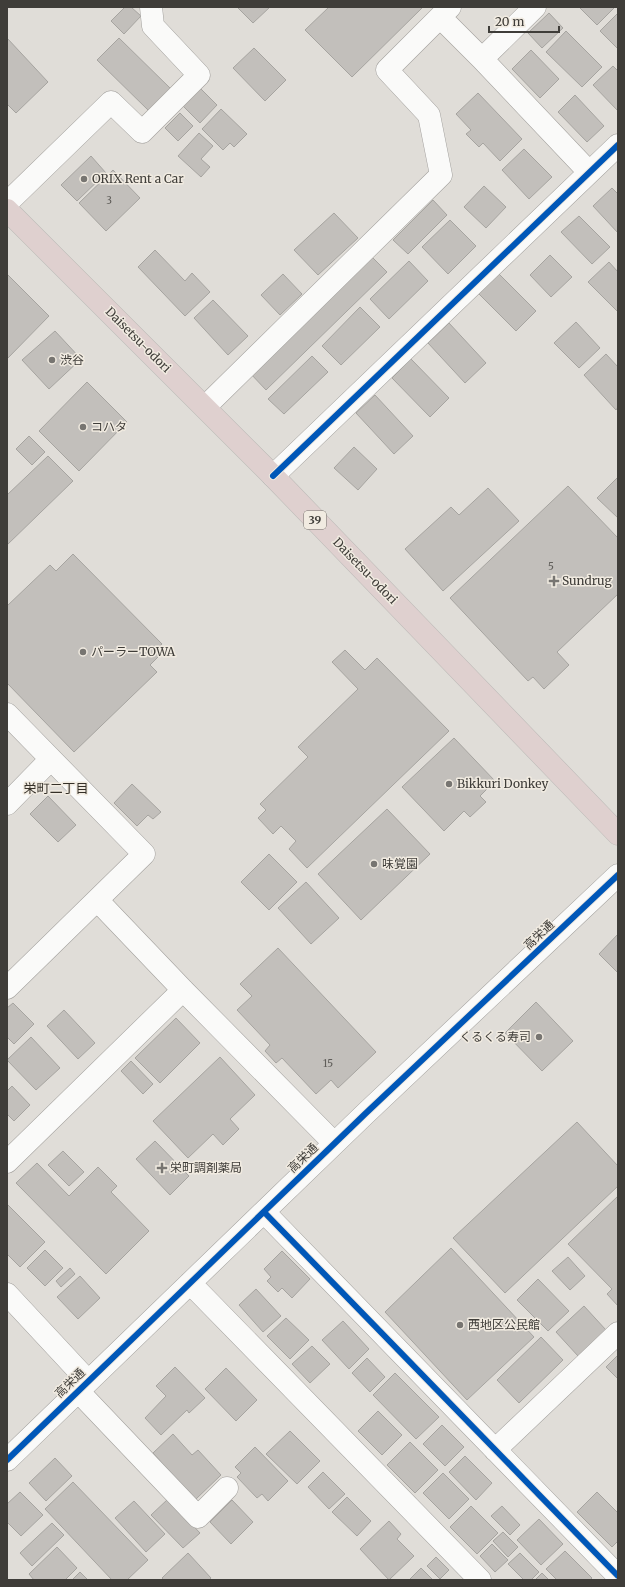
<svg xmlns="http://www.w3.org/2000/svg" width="625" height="1587" viewBox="0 0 625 1587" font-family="Merriweather,'Noto Sans JP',serif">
  <rect width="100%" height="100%" fill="#e0ddd8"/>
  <path fill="#c2bfbb" stroke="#a6a4a0" d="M125 7H131L141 16 124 34 111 21Z
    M237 7H270L253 23Z
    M329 7H423L352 77 305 30Z
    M579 7H615L597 25Z
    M549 13 563 28 542 48 528 33Z
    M618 13V49L600 31Z
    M566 31 602 67 582 87 546 52Z
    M7 38 48 82 16 113 7 104Z
    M119 38 171 89 149 111 97 60Z
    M254 48 286 80 265 101 233 68Z
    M531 50 559 79 540 98 512 69Z
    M613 66 618 71V111L593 85Z
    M199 87 217 105 200 123 182 105Z
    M478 93 522 139 500 161 483 143 479 147 466 134 471 130 456 114Z
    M575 95 604 126 587 142 558 112Z
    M221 109 247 134 234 147 230 143 223 150 202 129Z
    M180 113 193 126 178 141 165 128Z
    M199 133 213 146 201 159 210 167 201 177 178 156Z
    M524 149 552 177 529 199 502 170Z
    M91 156 106 173 77 201 61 185Z
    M113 170 140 198 106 231 79 203Z
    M484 186 506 207 486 228 464 207Z
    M612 188 618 194V233L593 206Z
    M433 200 447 215 408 254 393 240Z
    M334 213 358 238 318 275 294 250Z
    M579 216 610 247 592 264 561 232Z
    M450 220 476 246 448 274 422 247Z
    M155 250 185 281 192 273 210 292 185 316 138 267Z
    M370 255 387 272 266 390 250 373Z
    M550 255 572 277 551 297 530 275Z
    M409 261 428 281 389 319 370 299Z
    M609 262 618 272V309L617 311 588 282Z
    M498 273 536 311 516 331 478 293Z
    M7 274 49 316 7 359Z
    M283 274 302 294 280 315 261 295Z
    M213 300 248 336 228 355 194 318Z
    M360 307 380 327 341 365 322 346Z
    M576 322 600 348 579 368 554 343Z
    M449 323 486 363 465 383 428 343Z
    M55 331 81 359 49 389 22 360Z
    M606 354 618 367V407L616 410 584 375Z
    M312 356 328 372 284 414 268 399Z
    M411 359 449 398 430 417 392 378Z
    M87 382 127 422 79 471 39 431Z
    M375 395 413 436 394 454 356 413Z
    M29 436 45 452 32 465 16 449Z
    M354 447 377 469 358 490 334 468Z
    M48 456 73 481 7 545V495Z
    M618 477V518L597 498Z
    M568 486 618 538V594L557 652 569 665 544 689 533 677 528 681 450 598Z
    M488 488 519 521 443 591 405 549 451 507 459 515Z
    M73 554 162 644 156 649 161 654 150 665 157 672 74 752 7 683V606L50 565 56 571Z
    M345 650 365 670 377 658 449 731 307 868 289 849 296 841 281 826 273 834 258 818 266 810 260 804 308 757 298 747 358 689 332 662Z
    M454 738 495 781 480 796 486 802 470 817 464 811 444 831 402 787Z
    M132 784 161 812 153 819 148 815 137 826 114 803Z
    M48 796 76 825 58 842 30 814Z
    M387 809 430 854 361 920 318 874Z
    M269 854 297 882 269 910 241 882Z
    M306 882 339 918 311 944 278 908Z
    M618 934V973L599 954Z
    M278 948 376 1052 338 1088 331 1080 316 1094 282 1058 276 1063 265 1051 270 1045 237 1010 252 996 240 984Z
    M536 1002 573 1041 542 1071 505 1033Z
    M13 1003 34 1024 14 1044 7 1037V1008Z
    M64 1010 95 1043 78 1059 47 1026Z
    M176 1018 200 1043 160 1083 135 1058Z
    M31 1037 60 1068 36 1090 7 1060Z
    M220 1057 255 1095 230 1119 239 1129 223 1145 213 1134 188 1158 153 1121Z
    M131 1061 153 1084 143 1094 121 1071Z
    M12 1086 30 1105 14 1121 8 1115 7 1116V1091Z
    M577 1122 618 1166V1186L505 1293 453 1238Z
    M155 1141 189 1176 170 1195 136 1159Z
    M63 1151 84 1172 69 1186 48 1165Z
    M37 1163 69 1196 98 1167 117 1186 111 1192 149 1231 106 1274 16 1183Z
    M618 1196V1306L607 1294 612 1289 568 1244Z
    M7 1204 45 1242 20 1267 7 1254Z
    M451 1248 534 1337 467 1400 385 1312Z
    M45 1250 63 1268 45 1286 27 1268Z
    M282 1251 310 1279 292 1298 282 1288 278 1292 267 1281 271 1277 264 1269Z
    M568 1257 585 1276 570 1290 552 1271Z
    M70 1268 75 1274 61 1287 56 1281Z
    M80 1276 100 1298 78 1319 57 1297Z
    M538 1279 569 1311 548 1331 517 1300Z
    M256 1289 281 1316 263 1332 239 1305Z
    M584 1306 606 1330 578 1356 556 1332Z
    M286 1318 309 1340 290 1359 267 1336Z
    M343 1321 369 1349 349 1369 322 1340Z
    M541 1337 563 1360 519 1403 497 1380Z
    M312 1346 330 1364 310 1383 292 1364Z
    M618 1355V1379L606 1367Z
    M367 1358 385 1377 370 1392 352 1373Z
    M175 1367 205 1398 189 1413 187 1410 161 1435 145 1418 166 1396 156 1386Z
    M226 1368 257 1400 236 1421 205 1389Z
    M395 1373 439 1417 416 1439 373 1395Z
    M378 1411 402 1435 382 1455 358 1431Z
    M442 1425 464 1447 445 1466 423 1444Z
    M290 1431 320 1461 297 1484 266 1454Z
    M173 1434 192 1455 198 1450 221 1475 195 1500 153 1453Z
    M410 1442 438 1470 415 1493 387 1465Z
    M255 1447 288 1481 268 1501 262 1494 257 1498 237 1477 241 1473 235 1467Z
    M465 1456 492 1483 476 1500 449 1472Z
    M55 1458 72 1476 46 1501 29 1483Z
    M323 1472 345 1494 329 1509 308 1487Z
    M443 1473 469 1499 449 1519 423 1493Z
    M73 1482 148 1560 127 1580H112L45 1509Z
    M20 1492 43 1515 21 1536 7 1522V1504Z
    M597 1492 618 1513V1541L612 1547 577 1512Z
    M347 1497 371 1521 357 1536 332 1512Z
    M168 1499 200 1533 183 1548 151 1515Z
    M232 1500 253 1522 231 1544 210 1522Z
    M134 1501 165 1534 146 1552 115 1518Z
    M471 1506 498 1533 477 1554 450 1527Z
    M502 1506 520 1525 510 1535 491 1516Z
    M539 1519 563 1544 541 1565 517 1540Z
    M389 1521 401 1534 397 1539 414 1556 389 1580 360 1549Z
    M52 1523 64 1535 32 1566 20 1553Z
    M503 1532 518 1547 508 1557 493 1541Z
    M492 1544 508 1560 495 1572 480 1556Z
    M57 1547 77 1568 65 1580H34L29 1574Z
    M565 1551 592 1578 590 1580H557L546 1569Z
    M188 1553 211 1578 209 1580H164L162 1578Z
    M520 1553 539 1572 531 1580H524L508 1564Z
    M436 1557 449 1570 440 1579 427 1566Z
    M421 1568 433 1580H409Z
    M80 1572 88 1580H72Z
    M542 1573 549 1580H535Z"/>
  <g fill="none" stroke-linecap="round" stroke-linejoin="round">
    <defs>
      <path id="minor" d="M535 7 482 59 589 172
        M440 17 482 59
        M7 203 111 102 142 132 199 75 153 26 151 7
        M205 407 441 175 429 115 387 70 450 7
        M273 476 618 145
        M7 714 144 854 7 988
        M7 804 51 759
        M98 901 183 990 334 1143
        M7 1162 183 990
        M264 1212 618 1576
        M190 1283 480 1580
        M7 1294 88 1381
        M78 1391 198 1517 227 1488
        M495 1450 618 1333
        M7 1460 365 1114 618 875"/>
      <path id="highway" d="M7 210 273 476 618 834"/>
    </defs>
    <use href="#minor" stroke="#a2a09d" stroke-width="23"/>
    <use href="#highway" stroke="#bcbab7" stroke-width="23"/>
    <use href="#minor" stroke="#fafaf9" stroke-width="22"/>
    <use href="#highway" stroke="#dfd0cf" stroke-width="22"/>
    <defs>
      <path id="cycleway" d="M273 476 618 145
        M264 1212 618 1576
        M7 1460 365 1114 618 875"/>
    </defs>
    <use href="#cycleway" stroke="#f1ebe1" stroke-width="8"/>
    <use href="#cycleway" stroke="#0057b8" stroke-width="6"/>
  </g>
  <g fill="#777571" stroke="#f1ebe1" stroke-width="1.5">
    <circle cx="84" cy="179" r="4"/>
    <circle cx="52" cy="360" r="4"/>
    <circle cx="83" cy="427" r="4"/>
    <path d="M552 575h4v4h4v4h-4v4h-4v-4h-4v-4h4z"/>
    <circle cx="83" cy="652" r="4"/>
    <circle cx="449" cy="784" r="4"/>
    <circle cx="374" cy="864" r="4"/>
    <circle cx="539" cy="1037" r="4"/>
    <path d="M160 1162h4v4h4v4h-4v4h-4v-4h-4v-4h4z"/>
    <circle cx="460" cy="1325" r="4"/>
  </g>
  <g text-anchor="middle" stroke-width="3" stroke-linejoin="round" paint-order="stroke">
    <g font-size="10" fill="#605e5a">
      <text x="109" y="204">3</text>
      <text x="551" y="570">5</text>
      <text x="328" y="1067">15</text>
    </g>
    <rect fill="#f1ebe1" stroke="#74716b" stroke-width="1" x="304" y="511" width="22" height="18" rx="3"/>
    <g font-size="11" font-weight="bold" fill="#3f3d39">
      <text x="315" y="524">39</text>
    </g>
    <g font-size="12" fill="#3f3d39" stroke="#f1ebe1" text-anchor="start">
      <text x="92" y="183">ORIX Rent a Car</text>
      <text x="60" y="364">渋谷</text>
      <text x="91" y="431">コハタ</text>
      <text x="562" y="585">Sundrug</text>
      <text x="91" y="656">パーラーTOWA</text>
      <text x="457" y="788">Bikkuri Donkey</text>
      <text x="382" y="868">味覚園</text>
      <text x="531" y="1041" text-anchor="end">くるくる寿司</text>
      <text x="170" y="1172">栄町調剤薬局</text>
      <text x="468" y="1329">西地区公民館</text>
    </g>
    <g font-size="12" fill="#3f3d39" stroke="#f1ebe1">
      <text transform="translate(138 340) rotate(45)" y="4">Daisetsu-odori</text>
      <text transform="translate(365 571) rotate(46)" y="4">Daisetsu-odori</text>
      <text transform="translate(539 935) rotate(-43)" y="4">高栄通</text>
      <text transform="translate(303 1158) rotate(-44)" y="4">高栄通</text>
      <text transform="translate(70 1383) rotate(-44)" y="4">高栄通</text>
    </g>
    <g font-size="13" fill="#353028" stroke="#f1ebe1">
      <text x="56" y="793">栄町二丁目</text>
    </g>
  </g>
  <rect width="625" height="1587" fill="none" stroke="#3f3d39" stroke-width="16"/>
  <path d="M489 26v6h70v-6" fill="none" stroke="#3f3d39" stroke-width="2"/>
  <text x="495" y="26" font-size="12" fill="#3f3d39" stroke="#f1ebe1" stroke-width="3" paint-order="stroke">20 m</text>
</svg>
